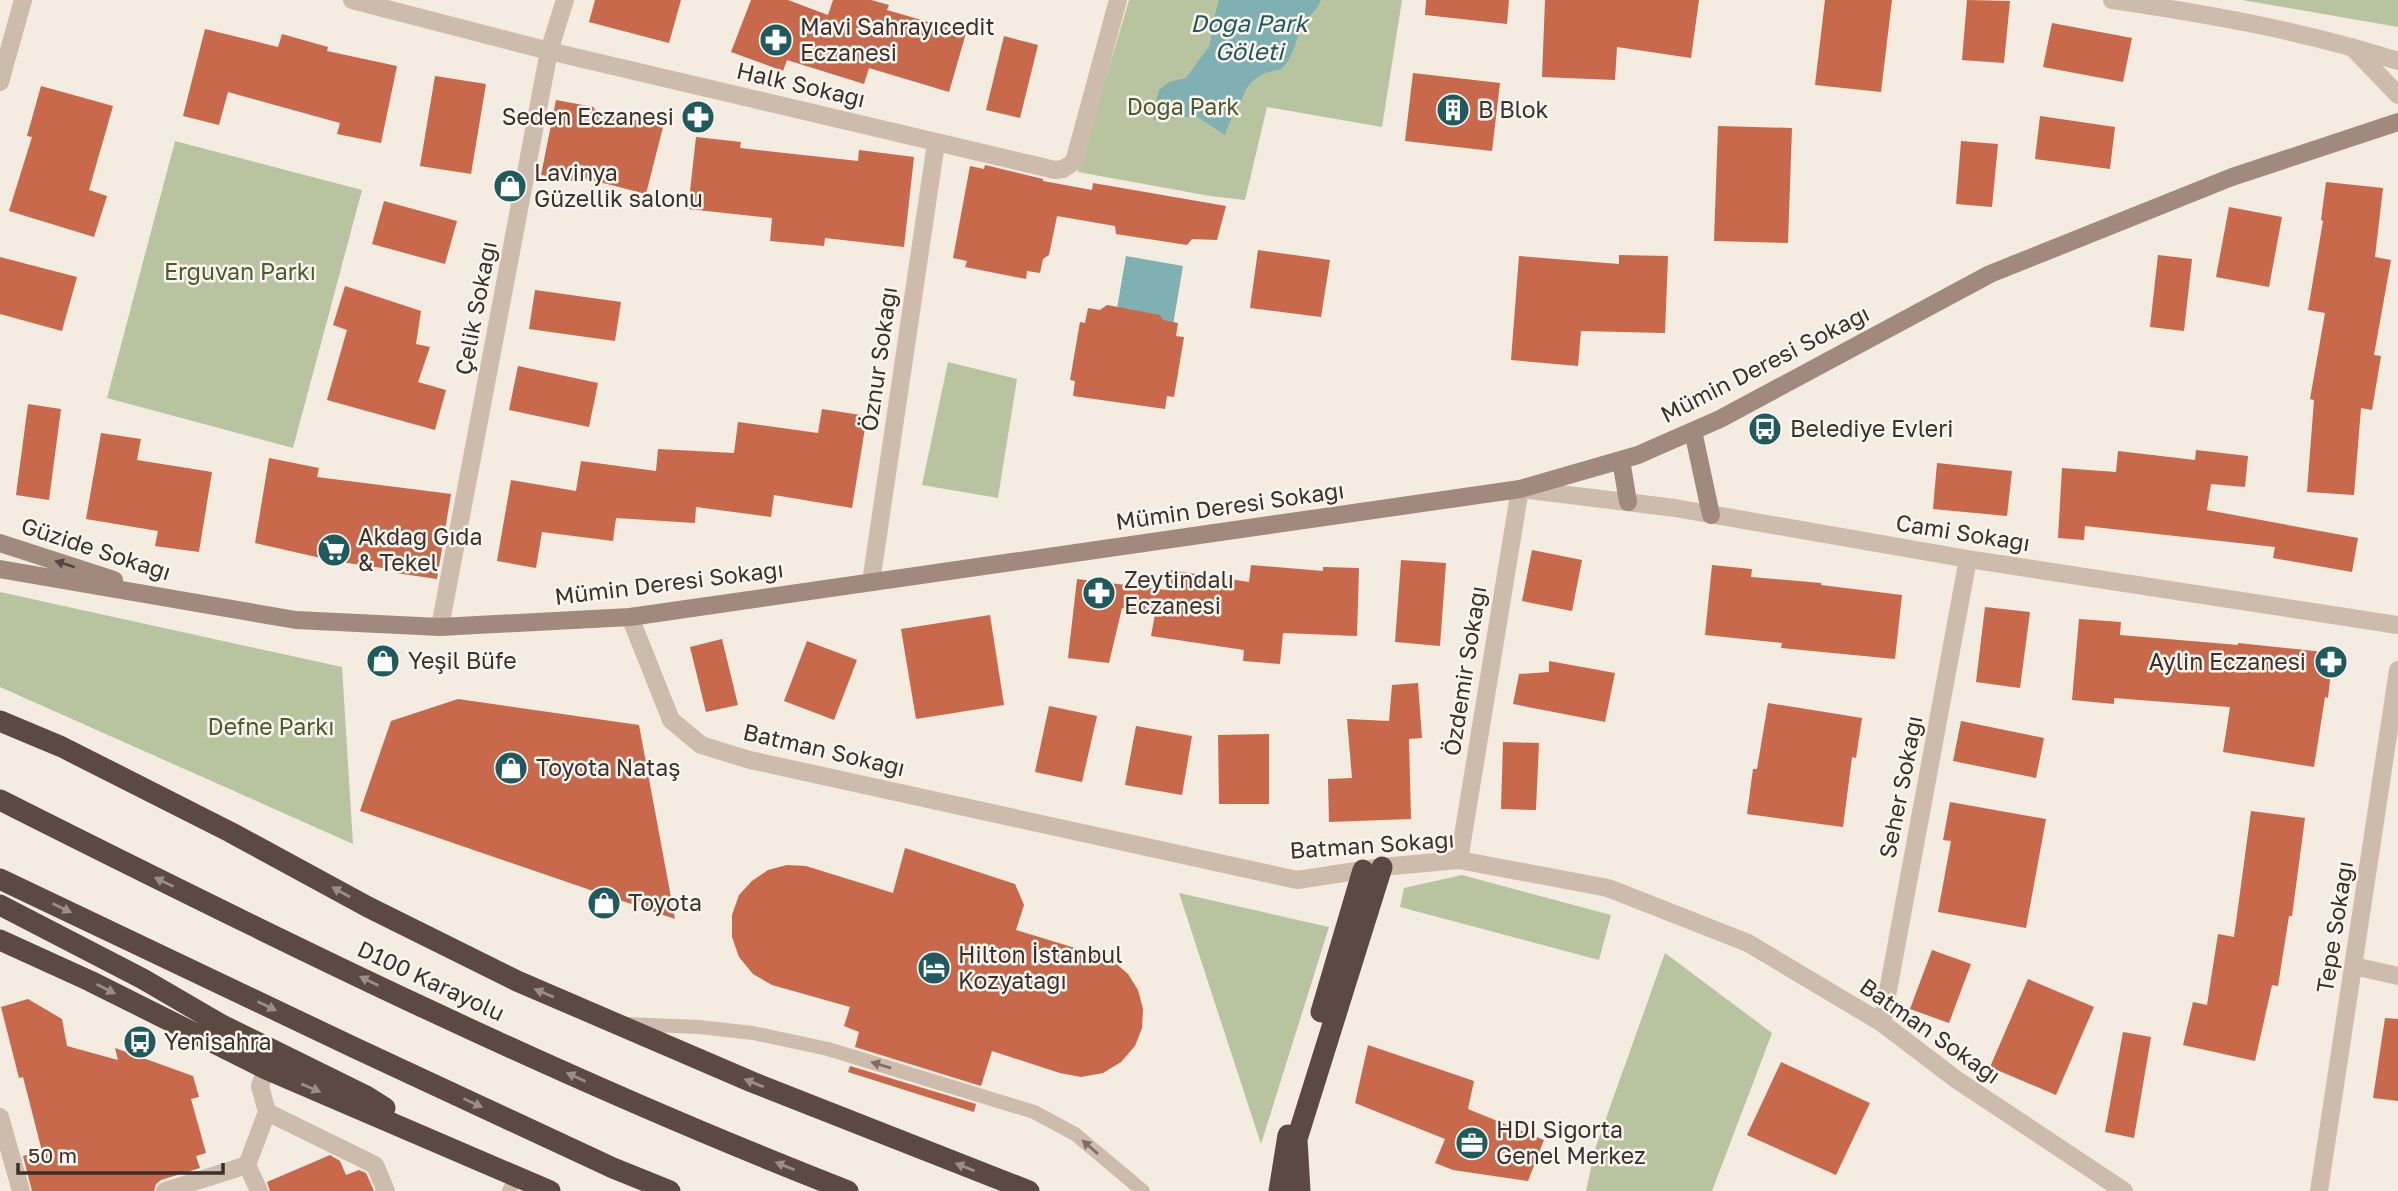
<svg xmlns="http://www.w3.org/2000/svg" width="2398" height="1191" viewBox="0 0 2398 1191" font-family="'Golos Text',sans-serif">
  <rect width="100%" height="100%" fill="#f4ebe1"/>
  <path fill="#b8c4a0" d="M1129 0H1402L1382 127 1267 107 1245 200 1210 196 1078 172Z
    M2242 0H2398V27Z
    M175 141 362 190 293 448 107 398Z
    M948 362 1017 379 998 498 922 485Z
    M0 592 342 667 353 844 0 687Z
    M1462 875 1611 915 1599 960 1400 907 1404 888Z
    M1179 893 1329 927 1261 1144Z
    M1665 953 1772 1033 1712 1191H1586L1595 1149Z"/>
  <path fill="#7fb0b2" d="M1219 0H1321C1316 12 1308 16 1303 26 1295 39 1295 54 1284 66 1279 72 1272 70 1265 73 1242 85 1247 93 1236 111 1231 119 1228 125 1225 135L1196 116 1154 120V108L1159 90 1169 82 1186 78 1210 45 1212 26Z
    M1126 256 1183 266 1171 337 1114 326Z"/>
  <path fill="#c8694b" d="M595 0H681L669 43 589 22Z
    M751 0H788L828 15 833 0H871L889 5 887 10 966 33 949 92 869 68 864 84 787 60 783 71 731 52Z
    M1426 0H1509L1507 24 1425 15Z
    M1545 0H1699L1691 58 1617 47 1615 80 1542 77Z
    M1825 0H1892L1881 92 1815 85Z
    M1967 0 2010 1 2004 63 1962 60Z
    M2052 23 2132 38 2123 82 2043 67Z
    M205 29 278 47 282 34 328 47 327 51 397 66 381 143 337 134 340 123 228 92 219 125 183 116Z
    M1004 36 1038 45 1020 118 986 110Z
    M1413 73 1500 83 1492 151 1405 141Z
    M435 76 486 84 471 174 420 166Z
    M41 86 113 106 89 190 107 196 94 237 9 211 32 137 27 136Z
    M556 100 594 107V109L663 127 646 194 580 177 579 182 541 175Z
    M2040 116 2115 127 2110 169 2035 159Z
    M1718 126 1792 128 1788 243 1714 241Z
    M696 137 741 142 740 148 858 161 859 150 914 157 904 247 825 238 824 246 770 241 772 218 688 209Z
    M1961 141 1998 144 1992 207 1956 204Z
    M985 165 1043 179V181L1092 190 1093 183 1226 206 1217 240 1192 239 1187 245 1116 234 1115 226 1057 216 1049 255 1043 259 1040 273 1027 271 1026 279 965 267 967 261 953 258 970 166 984 169Z
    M2326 182 2383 188 2375 257 2391 260 2374 355 2381 356 2372 410 2361 408 2354 495 2307 492 2314 400 2310 399 2325 313 2308 310 2323 221 2321 220Z
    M384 201 457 221 445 264 372 244Z
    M2229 207 2282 217 2269 287 2216 277Z
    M1258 250 1330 260 1321 317 1250 308Z
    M1619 255 1668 256 1665 333 1581 331 1578 366 1511 360 1519 256 1619 264Z
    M2158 255 2192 259 2184 331 2150 327Z
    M0 257 77 277 62 331 0 314Z
    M345 286 421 311 416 344 430 347 418 382 446 390 435 430 327 400 347 330 333 325Z
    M535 290 621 302 615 341 529 329Z
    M1107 305 1160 315 1163 320 1178 323 1176 336 1184 337 1174 397 1167 396 1165 409 1073 396 1075 381 1070 380 1080 322 1085 323 1088 308 1100 310Z
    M518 366 598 383 589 427 509 410Z
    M28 404 61 409 49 500 16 495Z
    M822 409 867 416 852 508 774 495 771 517 696 507 695 523 616 518 613 541 542 532 536 568 497 561 511 480 576 491 581 461 656 471 658 449 734 453 738 422 818 433Z
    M101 433 141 439 137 460 212 472 199 552 155 546 158 531 86 519Z
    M2196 450 2248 456 2245 487 2211 484 2207 510 2358 538 2352 572 2273 558 2275 547 2085 526 2084 540 2058 538 2062 468 2116 472 2118 451 2195 460Z
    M269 458 319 468 317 477 451 494 437 579 396 573V570L334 561 255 543Z
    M1937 463 2012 471 2007 516 1933 509Z
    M1532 550 1582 560 1572 611 1522 601Z
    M1401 560 1446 563 1440 646 1395 642Z
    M1251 565 1323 571V567L1359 568 1357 636 1283 633 1280 664 1243 661 1244 650 1151 636 1155 614 1122 608 1109 663 1068 658 1077 579 1167 590 1170 570 1249 582Z
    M1712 565 1752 569 1751 577 1821 583V585L1902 595 1895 659 1781 648 1782 643 1705 635Z
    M1985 607 2030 612 2020 688 1976 682Z
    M990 615 1004 705 916 719 901 629Z
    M2079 619 2121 622 2120 635 2238 645V643L2333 653 2328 698 2325 697 2314 767 2223 752 2230 707 2114 698V704L2072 700Z
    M722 639 738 705 706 712 690 647Z
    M807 641 857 660 834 720 784 701Z
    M1549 661 1615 673 1605 722 1513 704 1519 674 1549 672Z
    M1418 683 1422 738 1409 739 1411 819 1329 822 1328 779 1352 778 1347 719 1389 721 1392 685Z
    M458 699 639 725 675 919 360 811 391 721Z
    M1768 703 1862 718 1856 758 1852 757 1843 827 1747 814 1753 769H1757Z
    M1049 706 1097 716 1082 782 1035 772Z
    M1961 721 2044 738 2036 778 1953 761Z
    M1136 726 1192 736 1182 795 1125 785Z
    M1269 734V804H1219L1218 735Z
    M1503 742 1539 743 1536 810 1501 809Z
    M1950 802 2046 819 2026 928 1938 912 1951 841 1943 840Z
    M2251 811 2305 818 2292 916H2289L2278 986 2272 985 2255 1061 2183 1045 2193 1002 2207 1005 2218 934 2234 937Z
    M905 848 1015 884 1024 905 1016 930 1095 954 1113 961 1128 974 1138 990 1143 1009 1142 1028 1135 1046 1121 1062 1103 1073 1081 1077 1060 1073 992 1051 981 1086 855 1047 859 1032 844 1026 850 1007 772 985 753 974 739 957 732 937V915L739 895 752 881 768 870 787 865 806 866 893 893Z
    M1932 950 1971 964 1949 1023 1910 1009Z
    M2028 979 2094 1007 2056 1095 1990 1067Z
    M28 999 62 1019 67 1046 118 1060 115 1048 193 1076 199 1097 191 1099 206 1153 196 1156 200 1168 161 1180 156 1184 154 1191H32L23 1156 42 1151 23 1077 19 1078 1 1007Z
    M2385 1018 2398 1019V1101L2373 1098Z
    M2123 1032 2151 1037 2134 1138 2105 1132Z
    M1368 1045 1474 1081 1468 1109 1544 1140 1528 1181 1453 1170 1435 1163 1445 1139 1355 1103Z
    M1781 1062 1870 1103 1836 1175 1747 1135Z
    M850 1066 976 1104 974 1112 848 1072Z
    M330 1155 340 1161 346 1175 359 1170 366 1173 374 1191H270L267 1182Z"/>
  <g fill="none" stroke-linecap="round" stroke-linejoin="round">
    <path stroke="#cdbbac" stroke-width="14" d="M626 1024 699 1027 753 1033 828 1049 1034 1112 1075 1134 1143 1191
      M509 1191 516 1177"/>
    <path stroke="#cdbbac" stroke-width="18" d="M352 0 549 51 1055 170 1063 169 1074 162 1118 0
      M2112 0C2209 14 2304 31 2398 61
      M2352 47 2398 95
      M0 82 23 0
      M871 582 936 143
      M630 617 671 720 701 745 750 760 1297 880 1382 867 1459 860 1608 888 1748 943 1882 1023 1957 1080 2124 1191
      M440 627 549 51 565 0
      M1459 860 1520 489 1675 508 1968 559 2398 625
      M2354 966 2398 976
      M1882 1023 1968 559
      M267 1112 375 1165 386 1191
      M0 1117 21 1191
      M165 1191 247 1165
      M259 1191 247 1165 267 1112 260 1086 266 1069
      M2319 1191 2398 670"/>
    <path stroke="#a18a7d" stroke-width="18" d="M1693 431 1711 515
      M1621 460 1628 502
      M0 543 114 580
      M0 569 296 620 440 627 630 617 1520 489 1638 455 1720 419 1990 274 2232 177 2398 122"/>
    <path stroke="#5c4a42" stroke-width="21" d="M0 721 62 747 230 832 368 907 517 981 752 1082 1029 1191
      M0 800C278 940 558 1078 848 1191
      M0 879 353 1047 613 1168 670 1191
      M0 905 143 979 222 1025 366 1096 385 1108
      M0 940 90 981 266 1069 550 1191
      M1321 1012 1363 870
      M1279 1191 1288 1135
      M1300 1191 1297 1139 1382 867"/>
  </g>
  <defs><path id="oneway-solid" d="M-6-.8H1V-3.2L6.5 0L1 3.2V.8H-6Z" transform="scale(1.75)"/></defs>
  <use fill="#544640" href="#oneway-solid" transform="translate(65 564) rotate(-162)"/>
  <g fill="#9c8e87">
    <use href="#oneway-solid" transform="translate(164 882) rotate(-154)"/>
    <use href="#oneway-solid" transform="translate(341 892) rotate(-151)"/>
    <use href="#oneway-solid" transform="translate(62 908) rotate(26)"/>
    <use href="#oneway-solid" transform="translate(369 981) rotate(-154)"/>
    <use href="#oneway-solid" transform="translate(106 989) rotate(27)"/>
    <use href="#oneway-solid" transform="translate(544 993) rotate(-157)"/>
    <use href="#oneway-solid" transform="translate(267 1006) rotate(26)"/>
    <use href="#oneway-solid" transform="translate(576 1077) rotate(-155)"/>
    <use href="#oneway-solid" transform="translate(754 1083) rotate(-158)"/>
    <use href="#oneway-solid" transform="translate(311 1088) rotate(23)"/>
    <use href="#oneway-solid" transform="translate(473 1103) rotate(25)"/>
    <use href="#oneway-solid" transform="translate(785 1166) rotate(-158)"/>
    <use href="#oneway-solid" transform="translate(965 1167) rotate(-158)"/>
  </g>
  <g fill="#7d6f65">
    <use href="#oneway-solid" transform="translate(881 1065) rotate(-163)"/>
    <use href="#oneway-solid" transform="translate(1090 1147) rotate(-139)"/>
  </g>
  <defs>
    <symbol id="pharmacy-disc" viewBox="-11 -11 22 22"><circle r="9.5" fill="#1f5a5e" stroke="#fbf5ee"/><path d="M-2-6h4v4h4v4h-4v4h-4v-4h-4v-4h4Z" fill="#fff"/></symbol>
    <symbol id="building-disc" viewBox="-11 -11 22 22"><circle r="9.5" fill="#1f5a5e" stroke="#fbf5ee"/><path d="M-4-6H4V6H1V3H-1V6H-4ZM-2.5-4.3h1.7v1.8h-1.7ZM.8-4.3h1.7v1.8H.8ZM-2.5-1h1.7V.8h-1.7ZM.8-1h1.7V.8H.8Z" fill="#fff"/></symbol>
    <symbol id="shop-disc" viewBox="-11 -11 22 22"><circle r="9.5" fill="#1f5a5e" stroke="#fbf5ee"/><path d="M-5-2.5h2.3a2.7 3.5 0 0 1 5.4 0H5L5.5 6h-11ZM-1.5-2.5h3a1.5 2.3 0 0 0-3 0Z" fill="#fff"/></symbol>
    <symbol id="bus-disc" viewBox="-11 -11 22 22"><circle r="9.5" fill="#1f5a5e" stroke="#fbf5ee"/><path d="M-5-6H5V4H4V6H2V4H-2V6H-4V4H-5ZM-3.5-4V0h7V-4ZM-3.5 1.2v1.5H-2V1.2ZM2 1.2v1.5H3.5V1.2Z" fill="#fff"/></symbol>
    <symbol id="supermarket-disc" viewBox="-11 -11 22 22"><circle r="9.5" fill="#1f5a5e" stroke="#fbf5ee"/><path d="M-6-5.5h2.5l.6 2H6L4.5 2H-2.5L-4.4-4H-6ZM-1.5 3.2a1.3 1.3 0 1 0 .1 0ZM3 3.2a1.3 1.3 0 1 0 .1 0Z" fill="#fff"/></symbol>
    <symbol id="hotel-disc" viewBox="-11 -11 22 22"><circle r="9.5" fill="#1f5a5e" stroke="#fbf5ee"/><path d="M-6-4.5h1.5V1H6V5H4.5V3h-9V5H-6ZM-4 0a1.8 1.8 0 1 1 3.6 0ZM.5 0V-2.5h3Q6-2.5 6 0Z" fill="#fff"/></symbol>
    <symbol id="office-disc" viewBox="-11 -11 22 22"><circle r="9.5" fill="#1f5a5e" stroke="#fbf5ee"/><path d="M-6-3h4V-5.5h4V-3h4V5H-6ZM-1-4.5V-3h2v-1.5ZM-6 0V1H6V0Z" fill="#fff"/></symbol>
  </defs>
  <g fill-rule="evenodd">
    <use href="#pharmacy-disc" x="757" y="21" width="38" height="38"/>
    <use href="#building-disc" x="1434" y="91" width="38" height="38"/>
    <use href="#pharmacy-disc" x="679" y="98" width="38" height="38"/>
    <use href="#shop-disc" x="491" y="167" width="38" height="38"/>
    <use href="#bus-disc" x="1746" y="410" width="38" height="38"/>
    <use href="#supermarket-disc" x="315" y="531" width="38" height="38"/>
    <use href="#pharmacy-disc" x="1080" y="574" width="38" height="38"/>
    <use href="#shop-disc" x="364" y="642" width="38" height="38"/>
    <use href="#pharmacy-disc" x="2312" y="643" width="38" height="38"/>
    <use href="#shop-disc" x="492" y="749" width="38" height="38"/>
    <use href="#shop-disc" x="585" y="884" width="38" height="38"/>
    <use href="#hotel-disc" x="915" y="949" width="38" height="38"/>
    <use href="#bus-disc" x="121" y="1023" width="38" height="38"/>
    <use href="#office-disc" x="1453" y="1124" width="38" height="38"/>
  </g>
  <g text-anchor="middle" stroke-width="5" stroke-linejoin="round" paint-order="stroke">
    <g font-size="23" fill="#3b302b" stroke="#fbf5ee" text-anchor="start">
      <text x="800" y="35">Mavi Sahrayıcedit<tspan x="800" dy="26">Eczanesi</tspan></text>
      <text x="1478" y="118">B Blok</text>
      <text x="674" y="125" text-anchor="end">Seden Eczanesi</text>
      <text x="534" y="181">Lavinya<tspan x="534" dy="26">Güzellik salonu</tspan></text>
      <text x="1790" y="437">Belediye Evleri</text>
      <text x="358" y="545">Akdağ Gıda<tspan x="358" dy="26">&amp; Tekel</tspan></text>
      <text x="1124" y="588">Zeytindalı<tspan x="1124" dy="26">Eczanesi</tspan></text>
      <text x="408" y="669">Yeşil Büfe</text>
      <text x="2306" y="670" text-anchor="end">Aylin Eczanesi</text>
      <text x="536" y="776">Toyota Nataş</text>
      <text x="628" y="911">Toyota</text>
      <text x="958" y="963">Hilton İstanbul<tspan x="958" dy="26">Kozyatağı</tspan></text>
      <text x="164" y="1050">Yenisahra</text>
      <text x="1496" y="1138">HDI Sigorta<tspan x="1496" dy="26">Genel Merkez</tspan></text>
    </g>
    <g font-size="23" fill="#3b302b" stroke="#fbf5ee">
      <text transform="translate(801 85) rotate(13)" y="8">Halk Sokağı</text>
      <text transform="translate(476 308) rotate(-79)" y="8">Çelik Sokağı</text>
      <text transform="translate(879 359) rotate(-82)" y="8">Öznur Sokağı</text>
      <text transform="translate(1765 364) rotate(-27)" y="8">Mümin Deresi Sokağı</text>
      <text transform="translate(1230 506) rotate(-8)" y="8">Mümin Deresi Sokağı</text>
      <text transform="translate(1963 533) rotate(9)" y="8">Cami Sokağı</text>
      <text transform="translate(96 549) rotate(18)" y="8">Güzide Sokağı</text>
      <text transform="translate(669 583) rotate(-7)" y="8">Mümin Deresi Sokağı</text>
      <text transform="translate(1465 671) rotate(-81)" y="8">Özdemir Sokağı</text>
      <text transform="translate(824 750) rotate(13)" y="8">Batman Sokağı</text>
      <text transform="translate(1901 787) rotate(-79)" y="8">Seher Sokağı</text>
      <text transform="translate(1372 845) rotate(-4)" y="8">Batman Sokağı</text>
      <text transform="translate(2335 927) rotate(-81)" y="8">Tepe Sokağı</text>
      <text transform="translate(431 981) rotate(25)" y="8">D100 Karayolu</text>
      <text transform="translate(1930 1031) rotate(35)" y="8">Batman Sokağı</text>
    </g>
    <g font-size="23" fill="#4a5a2e" stroke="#fbf5ee">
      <text x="1183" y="115">Doga Park</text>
      <text x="240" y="280">Erguvan Parkı</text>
      <text x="271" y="735">Defne Parkı</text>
    </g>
    <g font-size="24" font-style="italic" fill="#1f5a5e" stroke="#fbf5ee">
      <text x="1249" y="32">Doğa Park<tspan x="1249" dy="28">Göleti</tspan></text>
    </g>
  </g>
  <path d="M18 1163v10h205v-10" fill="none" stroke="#3b302b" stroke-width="3.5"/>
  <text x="28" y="1163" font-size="21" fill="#3b302b" stroke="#fbf5ee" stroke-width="5" paint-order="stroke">50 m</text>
</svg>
